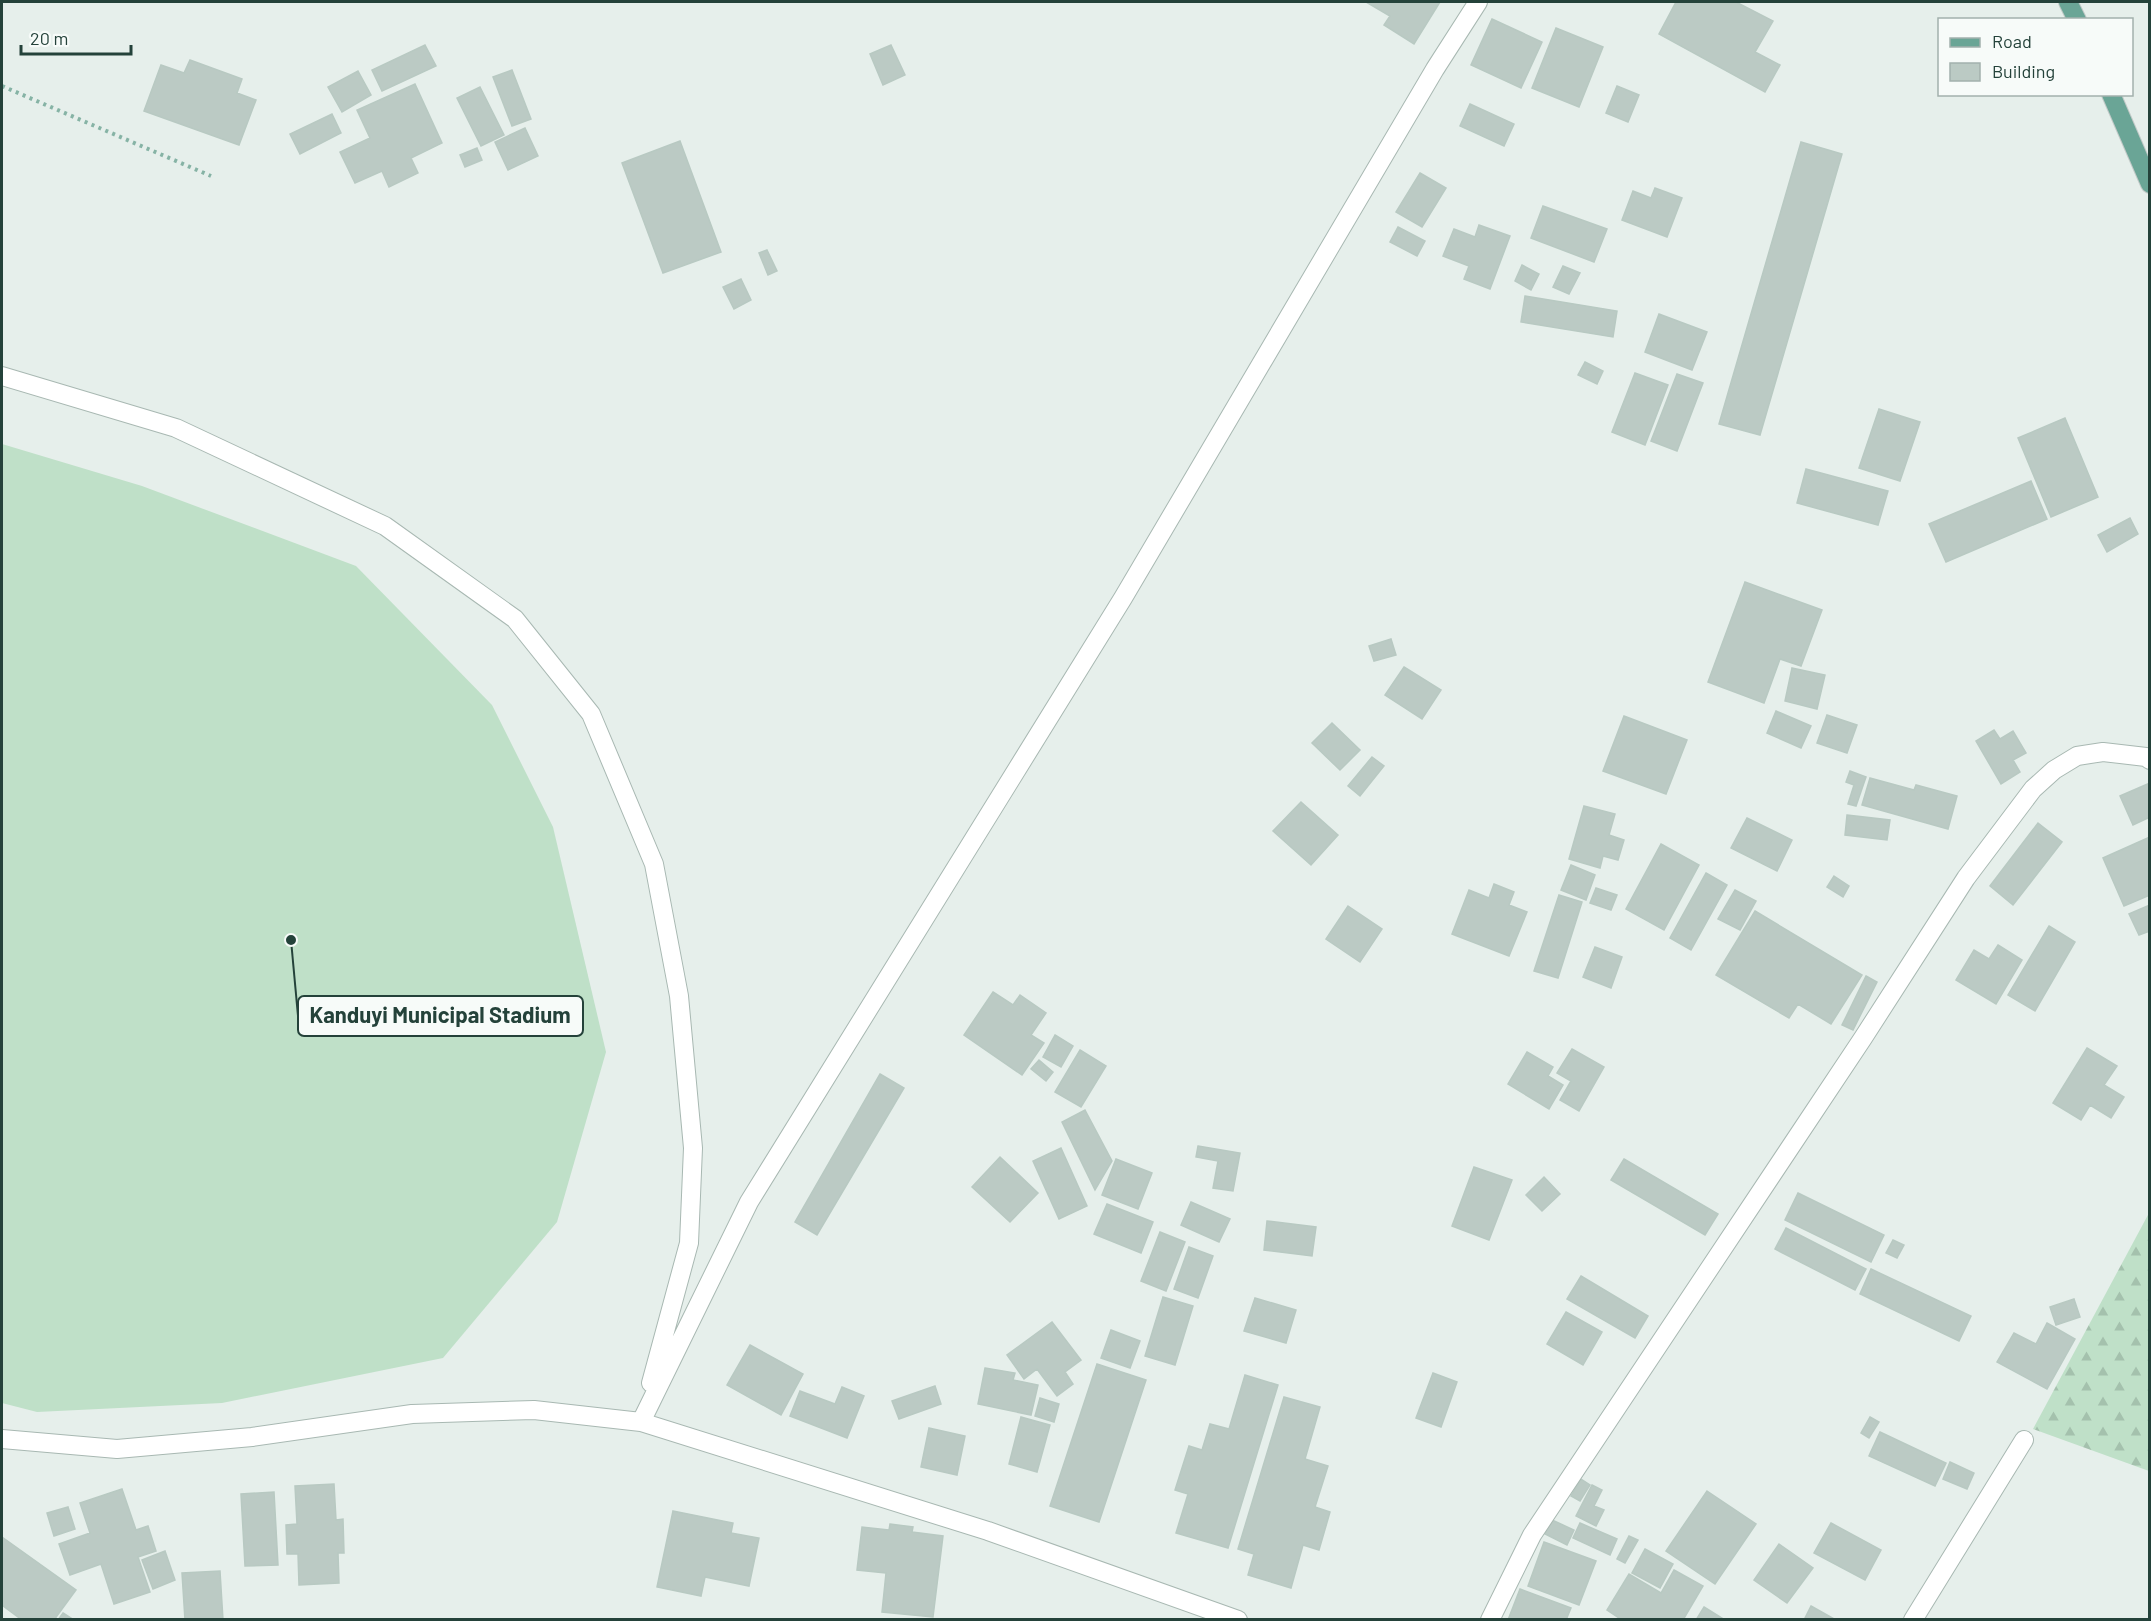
<svg xmlns="http://www.w3.org/2000/svg" width="2151" height="1621" viewBox="0 0 2151 1621" font-family="Barlow,sans-serif">
  <defs>
    <pattern id="forest-firs" width="22" height="20" patternUnits="userSpaceOnUse" patternTransform="scale(1.5)"><rect width="22" height="20" fill="#bfe0c8"/><path d="M5 1l3.5 6h-7zM16 11l3.5 6h-7z" fill="#a4c1ad"/></pattern>
  </defs>
  <rect width="100%" height="100%" fill="#e6efeb"/>
  <path fill="url(#forest-firs)" d="M2149 1213V1471L2033 1429Z"/>
  <path fill="#bfe0c8" d="M2 444 142 486 356 566 492 705 553 827 606 1052 557 1222 443 1358 222 1403 37 1412 2 1403Z"/>
  <path fill="#bbcac4" stroke="#b8c9c2" stroke-width="1.5" d="M1366 2H1440L1414 44 1384 25 1390 16Z
    M1676 2H1736L1773 21 1755 52 1780 65 1765 92 1659 34Z
    M1492 19 1542 42 1521 88 1471 65Z
    M1556 28 1603 47 1579 107 1532 88Z
    M425 45 436 66 382 91 372 70Z
    M891 45 905 75 883 85 870 54Z
    M190 60 242 79 237 93 256 100 239 145 144 111 161 65 184 73Z
    M512 70 531 119 512 126 493 77Z
    M358 71 371 95 342 112 328 87Z
    M415 84 442 143 411 158 418 173 389 187 382 171 355 183 340 152 370 138 357 110Z
    M1617 86 1639 95 1628 122 1606 113Z
    M480 87 504 135 481 146 457 98Z
    M1470 104 1514 124 1504 146 1460 126Z
    M332 114 341 133 300 154 290 134Z
    M525 128 538 156 508 170 495 142Z
    M680 141 721 252 663 273 622 163Z
    M1801 142 1842 154 1760 435 1719 424Z
    M477 148 482 160 465 167 460 155Z
    M1420 173 1446 188 1422 227 1396 212Z
    M1655 188 1682 198 1667 237 1622 220 1633 191 1651 198Z
    M1543 206 1607 229 1594 262 1531 238Z
    M1479 225 1510 236 1490 289 1464 279 1469 266 1443 256 1454 229 1475 237Z
    M1398 227 1425 241 1417 256 1390 242Z
    M767 250 777 271 768 275 759 253Z
    M1522 265 1539 274 1531 290 1515 281Z
    M1563 266 1580 273 1569 294 1553 287Z
    M741 279 751 300 734 309 723 287Z
    M1525 296 1617 311 1613 337 1521 322Z
    M1659 314 1707 332 1692 370 1645 352Z
    M1585 362 1603 371 1597 384 1578 375Z
    M1635 373 1668 385 1645 445 1612 432Z
    M1677 374 1703 383 1677 451 1651 441Z
    M1879 409 1920 422 1900 481 1859 468Z
    M2065 418 2098 497 2051 517 2018 438Z
    M1806 469 1888 491 1878 525 1797 503Z
    M2031 481 2047 519 1946 562 1929 524Z
    M2130 518 2138 534 2107 552 2098 535Z
    M1745 582 1822 610 1801 666 1780 659 1764 703 1708 682Z
    M1391 639 1396 655 1374 661 1369 646Z
    M1404 667 1441 690 1422 719 1385 695Z
    M1792 668 1825 675 1817 709 1785 701Z
    M1776 711 1811 726 1801 748 1767 733Z
    M1827 715 1857 725 1847 753 1817 743Z
    M1624 716 1687 740 1666 794 1603 771Z
    M1332 723 1360 750 1340 770 1312 743Z
    M1994 730 2000 739 2013 731 2026 753 2013 760 2020 772 2001 784 1976 741Z
    M1372 757 1384 766 1360 796 1348 786Z
    M1850 771 1866 777 1856 806 1848 804 1854 785 1846 782Z
    M1870 778 1914 790 1916 785 1957 796 1948 829 1862 805Z
    M2150 783V817L2133 825 2120 796Z
    M1301 802 1338 835 1311 865 1273 831Z
    M1584 806 1615 814 1609 835 1624 840 1618 860 1603 856 1600 868 1569 859Z
    M1847 815 1890 820 1887 840 1845 835Z
    M1747 818 1792 840 1777 871 1731 848Z
    M2038 823 2062 842 2013 905 1990 886Z
    M2150 837V895L2124 906 2103 858Z
    M1661 844 1699 865 1664 930 1626 909Z
    M1571 865 1595 875 1586 900 1561 890Z
    M1706 873 1727 885 1691 950 1670 938Z
    M1834 876 1849 886 1843 897 1827 887Z
    M1494 884 1514 892 1509 905 1527 912 1509 956 1452 934 1469 890 1489 898Z
    M1596 888 1617 895 1611 910 1590 903Z
    M1735 890 1756 901 1740 930 1718 919Z
    M1559 895 1582 902 1558 978 1534 971Z
    M2150 905V931L2139 935 2129 914Z
    M1348 906 1382 929 1360 962 1326 939Z
    M1755 911 1862 975 1831 1024 1798 1004 1789 1018 1716 975Z
    M2049 926 2075 942 2035 1011 2008 995Z
    M1998 945 2022 960 1996 1004 1956 980 1974 950 1989 959Z
    M1595 947 1622 957 1611 988 1583 977Z
    M1866 976 1877 982 1853 1030 1842 1025Z
    M993 992 1013 1005 1020 995 1046 1013 1031 1035 1044 1043 1022 1075 964 1035Z
    M1055 1035 1073 1046 1061 1067 1043 1057Z
    M2087 1048 2117 1066 2104 1085 2124 1097 2111 1118 2090 1105 2081 1120 2053 1103Z
    M1572 1049 1604 1067 1579 1111 1560 1100 1571 1081 1557 1073Z
    M1080 1050 1106 1066 1081 1107 1055 1092Z
    M1527 1052 1553 1067 1548 1076 1563 1085 1549 1109 1508 1084Z
    M1039 1060 1053 1072 1046 1081 1031 1069Z
    M880 1074 904 1088 817 1235 795 1222Z
    M1085 1110 1112 1161 1095 1190 1062 1122Z
    M1198 1146 1240 1153 1233 1191 1213 1188 1218 1161 1196 1157Z
    M1061 1148 1087 1206 1059 1219 1033 1161Z
    M1000 1157 1038 1193 1010 1222 972 1187Z
    M1116 1159 1152 1173 1138 1209 1102 1195Z
    M1624 1159 1718 1214 1705 1235 1611 1180Z
    M1474 1167 1512 1180 1489 1240 1452 1226Z
    M1544 1177 1560 1194 1542 1211 1526 1195Z
    M1798 1193 1884 1235 1871 1262 1785 1220Z
    M1191 1202 1230 1219 1219 1242 1181 1225Z
    M1107 1204 1153 1222 1141 1253 1094 1234Z
    M1267 1221 1316 1227 1312 1256 1264 1250Z
    M1786 1228 1866 1269 1855 1290 1775 1249Z
    M1160 1232 1185 1242 1166 1291 1141 1281Z
    M1893 1240 1904 1245 1897 1258 1886 1253Z
    M1189 1247 1213 1256 1198 1298 1174 1289Z
    M1871 1269 1971 1316 1959 1341 1860 1294Z
    M1581 1276 1648 1316 1635 1338 1567 1299Z
    M1163 1297 1193 1306 1175 1365 1145 1356Z
    M1255 1298 1296 1310 1286 1343 1244 1331Z
    M2074 1299 2080 1317 2056 1325 2050 1307Z
    M1566 1312 1602 1332 1583 1365 1547 1344Z
    M1052 1322 1081 1360 1065 1372 1073 1384 1057 1396 1037 1369 1024 1379 1007 1355Z
    M2047 1323 2075 1339 2047 1389 1997 1362 2014 1333 2036 1344Z
    M1111 1330 1140 1341 1130 1368 1101 1358Z
    M750 1345 803 1374 781 1415 727 1385Z
    M1097 1364 1146 1380 1099 1522 1050 1506Z
    M985 1368 1015 1373 1013 1380 1038 1385 1031 1415 978 1404Z
    M1433 1373 1457 1382 1441 1427 1416 1418Z
    M1245 1375 1278 1385 1228 1548 1176 1533 1188 1494 1175 1490 1189 1446 1202 1450 1210 1424 1229 1429Z
    M935 1386 941 1404 899 1419 892 1401Z
    M842 1387 864 1396 847 1438 790 1416 800 1391 835 1404Z
    M1284 1397 1320 1407 1305 1459 1328 1466 1315 1507 1330 1512 1319 1550 1303 1545 1291 1588 1248 1575 1254 1554 1238 1549Z
    M1040 1398 1059 1404 1054 1422 1035 1416Z
    M1021 1417 1050 1425 1037 1472 1009 1464Z
    M1870 1417 1879 1422 1869 1438 1861 1433Z
    M929 1428 965 1436 957 1475 921 1467Z
    M1880 1432 1946 1463 1935 1486 1869 1456Z
    M1950 1462 1974 1473 1967 1489 1943 1479Z
    M1581 1479 1590 1485 1580 1501 1571 1496Z
    M334 1484 336 1520 343 1519 344 1553H338L339 1583 299 1585 298 1554H287L286 1525 297 1524 295 1486Z
    M1592 1485 1602 1490 1594 1506 1604 1510 1596 1526 1576 1516Z
    M122 1489 136 1530 148 1526 156 1551 138 1557 150 1592 114 1604 101 1564 70 1575 59 1544 90 1533 80 1503Z
    M1707 1491 1756 1524 1715 1584 1666 1551Z
    M274 1492 278 1565 245 1566 241 1494Z
    M68 1507 75 1529 54 1536 47 1513Z
    M673 1511 733 1523 731 1533 759 1538 749 1586 705 1577 701 1596 657 1587Z
    M1552 1520 1574 1530 1567 1545 1545 1534Z
    M1580 1523 1617 1539 1610 1555 1573 1538Z
    M1831 1523 1881 1550 1865 1580 1814 1553Z
    M890 1524 913 1527 912 1532 943 1536 933 1617 882 1612 886 1573 857 1570 862 1527 889 1530Z
    M1629 1536 1638 1540 1625 1563 1617 1559Z
    M2 1537 76 1590 54 1620H22L2 1605Z
    M1544 1542 1596 1561 1579 1605 1528 1586Z
    M1779 1544 1813 1568 1787 1603 1754 1580Z
    M1645 1549 1673 1564 1660 1588 1632 1573Z
    M165 1551 175 1580 153 1589 142 1560Z
    M1674 1570 1703 1586 1683 1620H1622L1607 1610 1629 1574 1661 1593Z
    M220 1571 223 1620H185L182 1573Z
    M1520 1589 1571 1608 1566 1620H1508Z
    M1811 1606 1836 1620H1804Z
    M1704 1607 1725 1620H1696Z
    M63 1613 74 1620H58Z"/>
  <g fill="none" stroke-linecap="round" stroke-linejoin="round">
    <defs>
      <path id="minor" d="M2 376 176 428 385 526 515 619 591 714 654 864 679 996 693 1148 689 1243 651 1383
        M641 1422 749 1202 1123 598 1435 69 1478 2
        M2 1439 117 1449 252 1437 412 1414 534 1410 641 1422 988 1531 1238 1620
        M1490 1620 1532 1535 1863 1038 1966 878 2033 789 2054 770 2077 756 2103 752 2146 757 2150 760
        M1913 1620 2024 1440"/>
      <path id="primary" d="M2068 2 2077 20
        M2111 94 2150 184"/>
    </defs>
    <use href="#minor" stroke="#a8b8b2" stroke-width="20"/>
    <use href="#primary" stroke="#c2cac8" stroke-width="20"/>
    <path stroke="#86b3a5" stroke-width="4" stroke-dasharray="3 4.5" stroke-linecap="butt" d="M2 86 211 176"/>
    <use href="#minor" stroke="#fff" stroke-width="18"/>
    <use href="#primary" stroke="#6aa596" stroke-width="18"/>
  </g>
  <path fill="none" stroke="#24423a" stroke-width="2" d="M291 940L298 1016"/>
  <circle fill="#24423a" stroke="#f7fbf9" stroke-width="2" cx="291" cy="940" r="6"/>
  <rect fill="#f7fbf9" stroke="#24423a" stroke-width="2" x="298" y="996" width="285" height="40" rx="6"/>
  <g font-size="22" text-anchor="middle" font-weight="bold" fill="#24423a">
    <text x="440" y="1023">Kanduyi Municipal Stadium</text>
  </g>
  <rect width="2151" height="1621" fill="none" stroke="#24423a" stroke-width="6"/>
  <rect x="1938" y="18" width="195" height="78" fill="#f7fbf9" stroke="#a3b1ad" stroke-width="1.5"/>
  <rect x="1950" y="38" width="30" height="9" fill="#6aa596" stroke="#a3b1ad" stroke-width="1.5"/>
  <text x="1992" y="48" font-size="18" fill="#24423a">Road</text>
  <rect x="1950" y="63" width="30" height="18" fill="#bbcac4" stroke="#a3b1ad" stroke-width="1.5"/>
  <text x="1992" y="78" font-size="18" fill="#24423a">Building</text>
  <path d="M21 45v9h110v-9" fill="none" stroke="#24423a" stroke-width="3"/>
  <text x="30" y="45" font-size="18" fill="#24423a" stroke="#f7fbf9" stroke-width="4.5" paint-order="stroke">20 m</text>
</svg>
